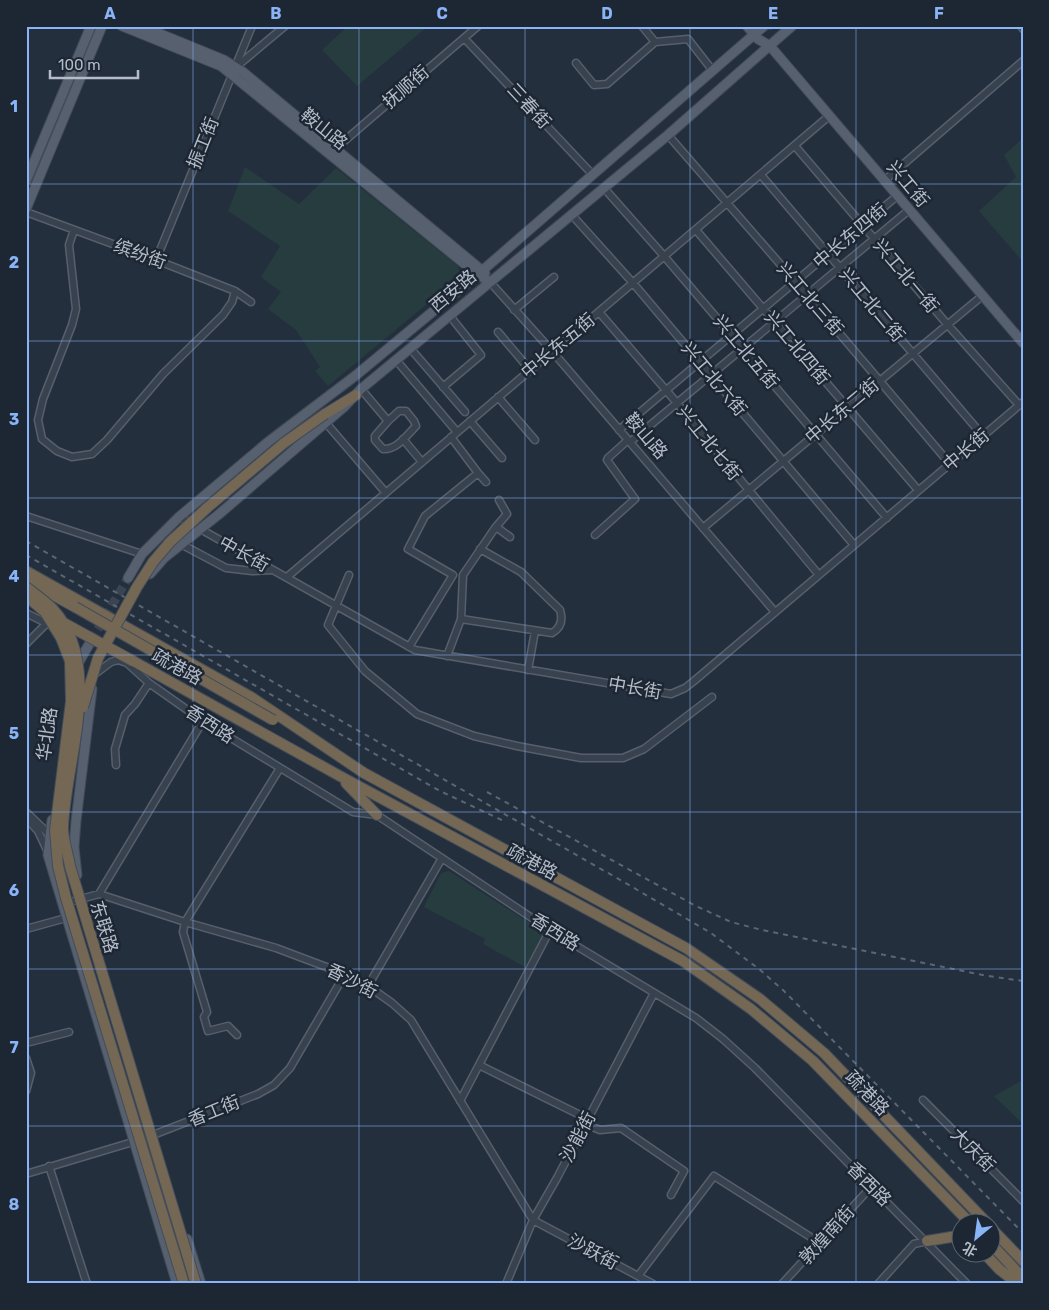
<svg xmlns="http://www.w3.org/2000/svg" width="1049" height="1310" viewBox="0 0 1049 1310" font-family="Rubik,'Noto Sans SC',sans-serif">
  <rect width="100%" height="100%" fill="#242f3e"/>
  <path fill="#263c3f" d="M348 26H428L357 86 322 50Z
    M1023 138V262L979 211 1016 177 1004 155Z
    M245 167 299 204 336 168 458 266 461 276 328 386 315 371 320 367 296 330 268 309 281 292 261 277 280 246 228 211Z
    M449 871 545 933 525 967 483 944 485 939 424 907 441 873Z
    M1023 1080V1124L994 1096Z"/>
  <g fill="none" stroke-linecap="round" stroke-linejoin="round">
    <path stroke="#3a4453" stroke-width="9" stroke-dasharray="9 4.5" stroke-linecap="butt" d="M91 641 128 578"/>
    <defs>
      <path id="minor" d="M642 26 655 42 688 39 713 71
        M1021 26 1023 29
        M464 38 593 175
        M576 63 594 85 607 84 655 42
        M236 67 285 26
        M668 135 807 295 950 464
        M795 146 947 324 1019 405
        M335 149 478 26
        M761 175 983 436
        M884 181 1023 61
        M604 188 664 256 887 518
        M26 212 156 260 235 291 251 302
        M571 214 633 283 854 545
        M74 230 69 245 76 309 72 325 43 399 38 420 42 439 57 451 72 457 92 454 107 440 163 374 223 315 232 302 235 291
        M696 230 918 490
        M156 260 252 26
        M490 282 552 351 775 612
        M514 310 554 277
        M599 312 677 403 819 575
        M498 332 530 370
        M410 348 465 412
        M396 360 457 432
        M443 387 481 355 450 316
        M361 389 388 421 375 436V440L383 449C397 450 407 435 416 426L414 421 406 411H399L388 421
        M498 397 535 440
        M470 421 502 458
        M326 423 386 493
        M619 430 897 196
        M403 439 422 462
        M630 442 909 210
        M478 473 486 482
        M26 516 142 554
        M179 517 415 650 671 694 685 688 694 681 1023 402
        M495 528 507 514 499 500
        M703 528 982 296
        M162 534 226 568 252 571 272 570
        M595 535 635 499 607 460 608 458 628 440
        M480 549 521 572 560 610C563 620 561 628 552 633L461 619 463 575 495 528 499 529 510 537
        M349 575 328 625 365 671 417 714 474 736 517 746 581 758H623L644 749 712 697
        M287 577 829 116
        M26 613 52 626
        M26 644 47 623
        M409 647 453 575 408 549 425 516 478 473 451 437
        M447 656 461 619
        M528 670 535 631
        M95 674 111 662 118 660 127 663 149 683 203 721 353 812 377 815 550 930 696 1018 723 1039 755 1068 967 1284
        M116 765 115 749 125 715 135 704 149 683
        M26 812 52 837
        M26 818 38 831 47 850
        M99 894 203 721
        M66 903 99 894 185 922 276 948 345 974 368 986 392 1003 411 1020 533 1220 653 1284
        M26 929 66 918
        M368 986 442 858
        M237 1035 228 1026 208 1031 204 1017 207 1012 183 932 185 922 280 768
        M26 1043 69 1032
        M26 1058 31 1073 26 1091
        M479 1065 588 1119
        M923 1100 1023 1201
        M460 1101 550 930
        M585 1124 600 1130 621 1128 684 1171 671 1195
        M148 1137 258 1094 274 1085 290 1068 345 974
        M49 1166 87 1284
        M26 1174 136 1141
        M638 1276 714 1176 820 1243
        M506 1284 533 1220 557 1178 654 993
        M782 1284 871 1187
        M878 1284 914 1244 927 1241"/>
      <path id="major" d="M122 26 221 66 477 274 490 282
        M141 26 224 60 243 72 485 273
        M747 26 758 39 770 46 1023 343
        M26 181 91 26
        M26 209 102 26
        M150 574 164 558 218 515 345 406 361 389 668 135 792 26
        M128 578 142 554 179 517 268 442 355 376 483 270 764 26
        M76 667 91 641
        M52 820 48 855 177 1284
        M77 875 74 847 76 821 92 689
        M187 1239 201 1284"/>
      <path id="highway" d="M325 414 356 395
        M26 571 251 697 364 773 686 948 760 999 824 1053 986 1222
        M26 580 75 607
        M133 661 338 775 683 961 751 1009 813 1061 969 1222
        M346 783 377 815
        M992 1229 1023 1261
        M927 1241 957 1236 962 1237
        M992 1245 1023 1278
        M983 1252 999 1269 1018 1284"/>
    </defs>
    <use href="#minor" stroke="#565f6c" stroke-width="9"/>
    <use href="#major" stroke="#414a57" stroke-width="11"/>
    <use href="#highway" stroke="#434c59" stroke-width="12"/>
    <use href="#minor" stroke="#38414e" stroke-width="6"/>
    <use href="#major" stroke="#56606e" stroke-width="9"/>
    <use href="#highway" stroke="#746855" stroke-width="10"/>
    <path stroke="#5a6575" stroke-width="1" d="M759 26 770 29 781 26"/>
    <path stroke="#5a6575" stroke-width="2" stroke-dasharray="5 5" stroke-linecap="butt" d="M26 541 622 881 711 933 759 969 784 991 1023 1233
      M26 555 440 791 506 822
      M487 792 696 906 731 922 762 930 988 976 1023 981"/>
    <defs>
      <path id="highway-bridge" d="M26 587C35 594 45 601 53 609 105 666 65 762 63 828 63 840 68 854 70 866L196 1284
        M26 596 45 612 61 638 70 661 71 701 55 830 58 866 66 898 184 1284
        M75 607 273 720
        M62 622 133 661
        M83 707 98 658 137 587 153 562 170 542 208 507 284 443 325 414"/>
    </defs>
    <use href="#highway-bridge" stroke="#434c59" stroke-width="12" stroke-linecap="butt"/>
    <use href="#highway-bridge" stroke="#746855" stroke-width="10"/>
  </g>
  <path fill="none" stroke="#8ab4f8" stroke-width="1" stroke-opacity="0.55" d="M193 26V1284M359 26V1284M525 26V1284M690 26V1284M856 26V1284M26 184H1023M26 341H1023M26 498H1023M26 655H1023M26 812H1023M26 969H1023M26 1126H1023"/>
  <g text-anchor="middle" stroke-width="5" stroke-linejoin="round" paint-order="stroke">
    <g font-size="18" fill="#b4bcc9" stroke="#1d2633">
      <text transform="translate(406 87) rotate(-41)" y="6">抚顺街</text>
      <text transform="translate(529 106) rotate(47)" y="6">三春街</text>
      <text transform="translate(324 129) rotate(39)" y="6">鞍山路</text>
      <text transform="translate(203 143) rotate(-68)" y="6">振工街</text>
      <text transform="translate(908 184) rotate(50)" y="6">兴工街</text>
      <text transform="translate(850 236) rotate(-40)" y="6">中长东四街</text>
      <text transform="translate(140 254) rotate(20)" y="6">缤纷街</text>
      <text transform="translate(906 276) rotate(50)" y="6">兴工北一街</text>
      <text transform="translate(453 291) rotate(-40)" y="6">西安路</text>
      <text transform="translate(810 299) rotate(49)" y="6">兴工北三街</text>
      <text transform="translate(872 305) rotate(50)" y="6">兴工北二街</text>
      <text transform="translate(558 346) rotate(-40)" y="6">中长东五街</text>
      <text transform="translate(797 348) rotate(50)" y="6">兴工北四街</text>
      <text transform="translate(746 352) rotate(50)" y="6">兴工北五街</text>
      <text transform="translate(714 379) rotate(50)" y="6">兴工北六街</text>
      <text transform="translate(842 411) rotate(-40)" y="6">中长东二街</text>
      <text transform="translate(646 436) rotate(49)" y="6">鞍山路</text>
      <text transform="translate(709 443) rotate(51)" y="6">兴工北七街</text>
      <text transform="translate(966 450) rotate(-40)" y="6">中长街</text>
      <text transform="translate(244 554) rotate(29)" y="6">中长街</text>
      <text transform="translate(177 667) rotate(29)" y="6">疏港路</text>
      <text transform="translate(635 688) rotate(10)" y="6">中长街</text>
      <text transform="translate(210 724) rotate(33)" y="6">香西路</text>
      <text transform="translate(47 734) rotate(-82)" y="6">华北路</text>
      <text transform="translate(532 862) rotate(28)" y="6">疏港路</text>
      <text transform="translate(104 927) rotate(73)" y="6">东联路</text>
      <text transform="translate(555 932) rotate(32)" y="6">香西路</text>
      <text transform="translate(352 981) rotate(27)" y="6">香沙街</text>
      <text transform="translate(867 1093) rotate(46)" y="6">疏港路</text>
      <text transform="translate(214 1111) rotate(-22)" y="6">香工街</text>
      <text transform="translate(578 1137) rotate(-62)" y="6">沙能街</text>
      <text transform="translate(973 1150) rotate(45)" y="6">大庆街</text>
      <text transform="translate(869 1184) rotate(45)" y="6">香西路</text>
      <text transform="translate(827 1235) rotate(-48)" y="6">敦煌南街</text>
      <text transform="translate(593 1252) rotate(28)" y="6">沙跃街</text>
    </g>
  </g>
  <rect width="1049" height="1310" fill="none" stroke="#1d2633" stroke-width="55"/>
  <g transform="translate(976 1238) rotate(209)"><circle r="24" fill="#1d2633" stroke="#59626f"/>
  <path d="M0-4L9 19L0 12L-9 19Z" fill="#8ab4f8"/>
  <text y="-8" font-size="14" font-weight="bold" text-anchor="middle" fill="#b4bcc9">北</text>
  </g>
  <path d="M50 70v8h88v-8" fill="none" stroke="#b4bcc9" stroke-width="2.5"/>
  <text x="58" y="70" font-size="15" fill="#b4bcc9" stroke="#1d2633" stroke-width="4" paint-order="stroke">100 m</text>
  <rect x="28" y="28" width="994" height="1254" fill="none" stroke="#8ab4f8" stroke-width="2"/>
  <g font-size="16" text-anchor="middle" font-weight="bold" fill="#8ab4f8">
    <text x="110" y="19">A</text>
    <text x="276" y="19">B</text>
    <text x="442" y="19">C</text>
    <text x="607" y="19">D</text>
    <text x="773" y="19">E</text>
    <text x="939" y="19">F</text>
    <text x="14" y="112">1</text>
    <text x="14" y="268">2</text>
    <text x="14" y="425">3</text>
    <text x="14" y="582">4</text>
    <text x="14" y="739">5</text>
    <text x="14" y="896">6</text>
    <text x="14" y="1053">7</text>
    <text x="14" y="1210">8</text>
  </g>
</svg>
